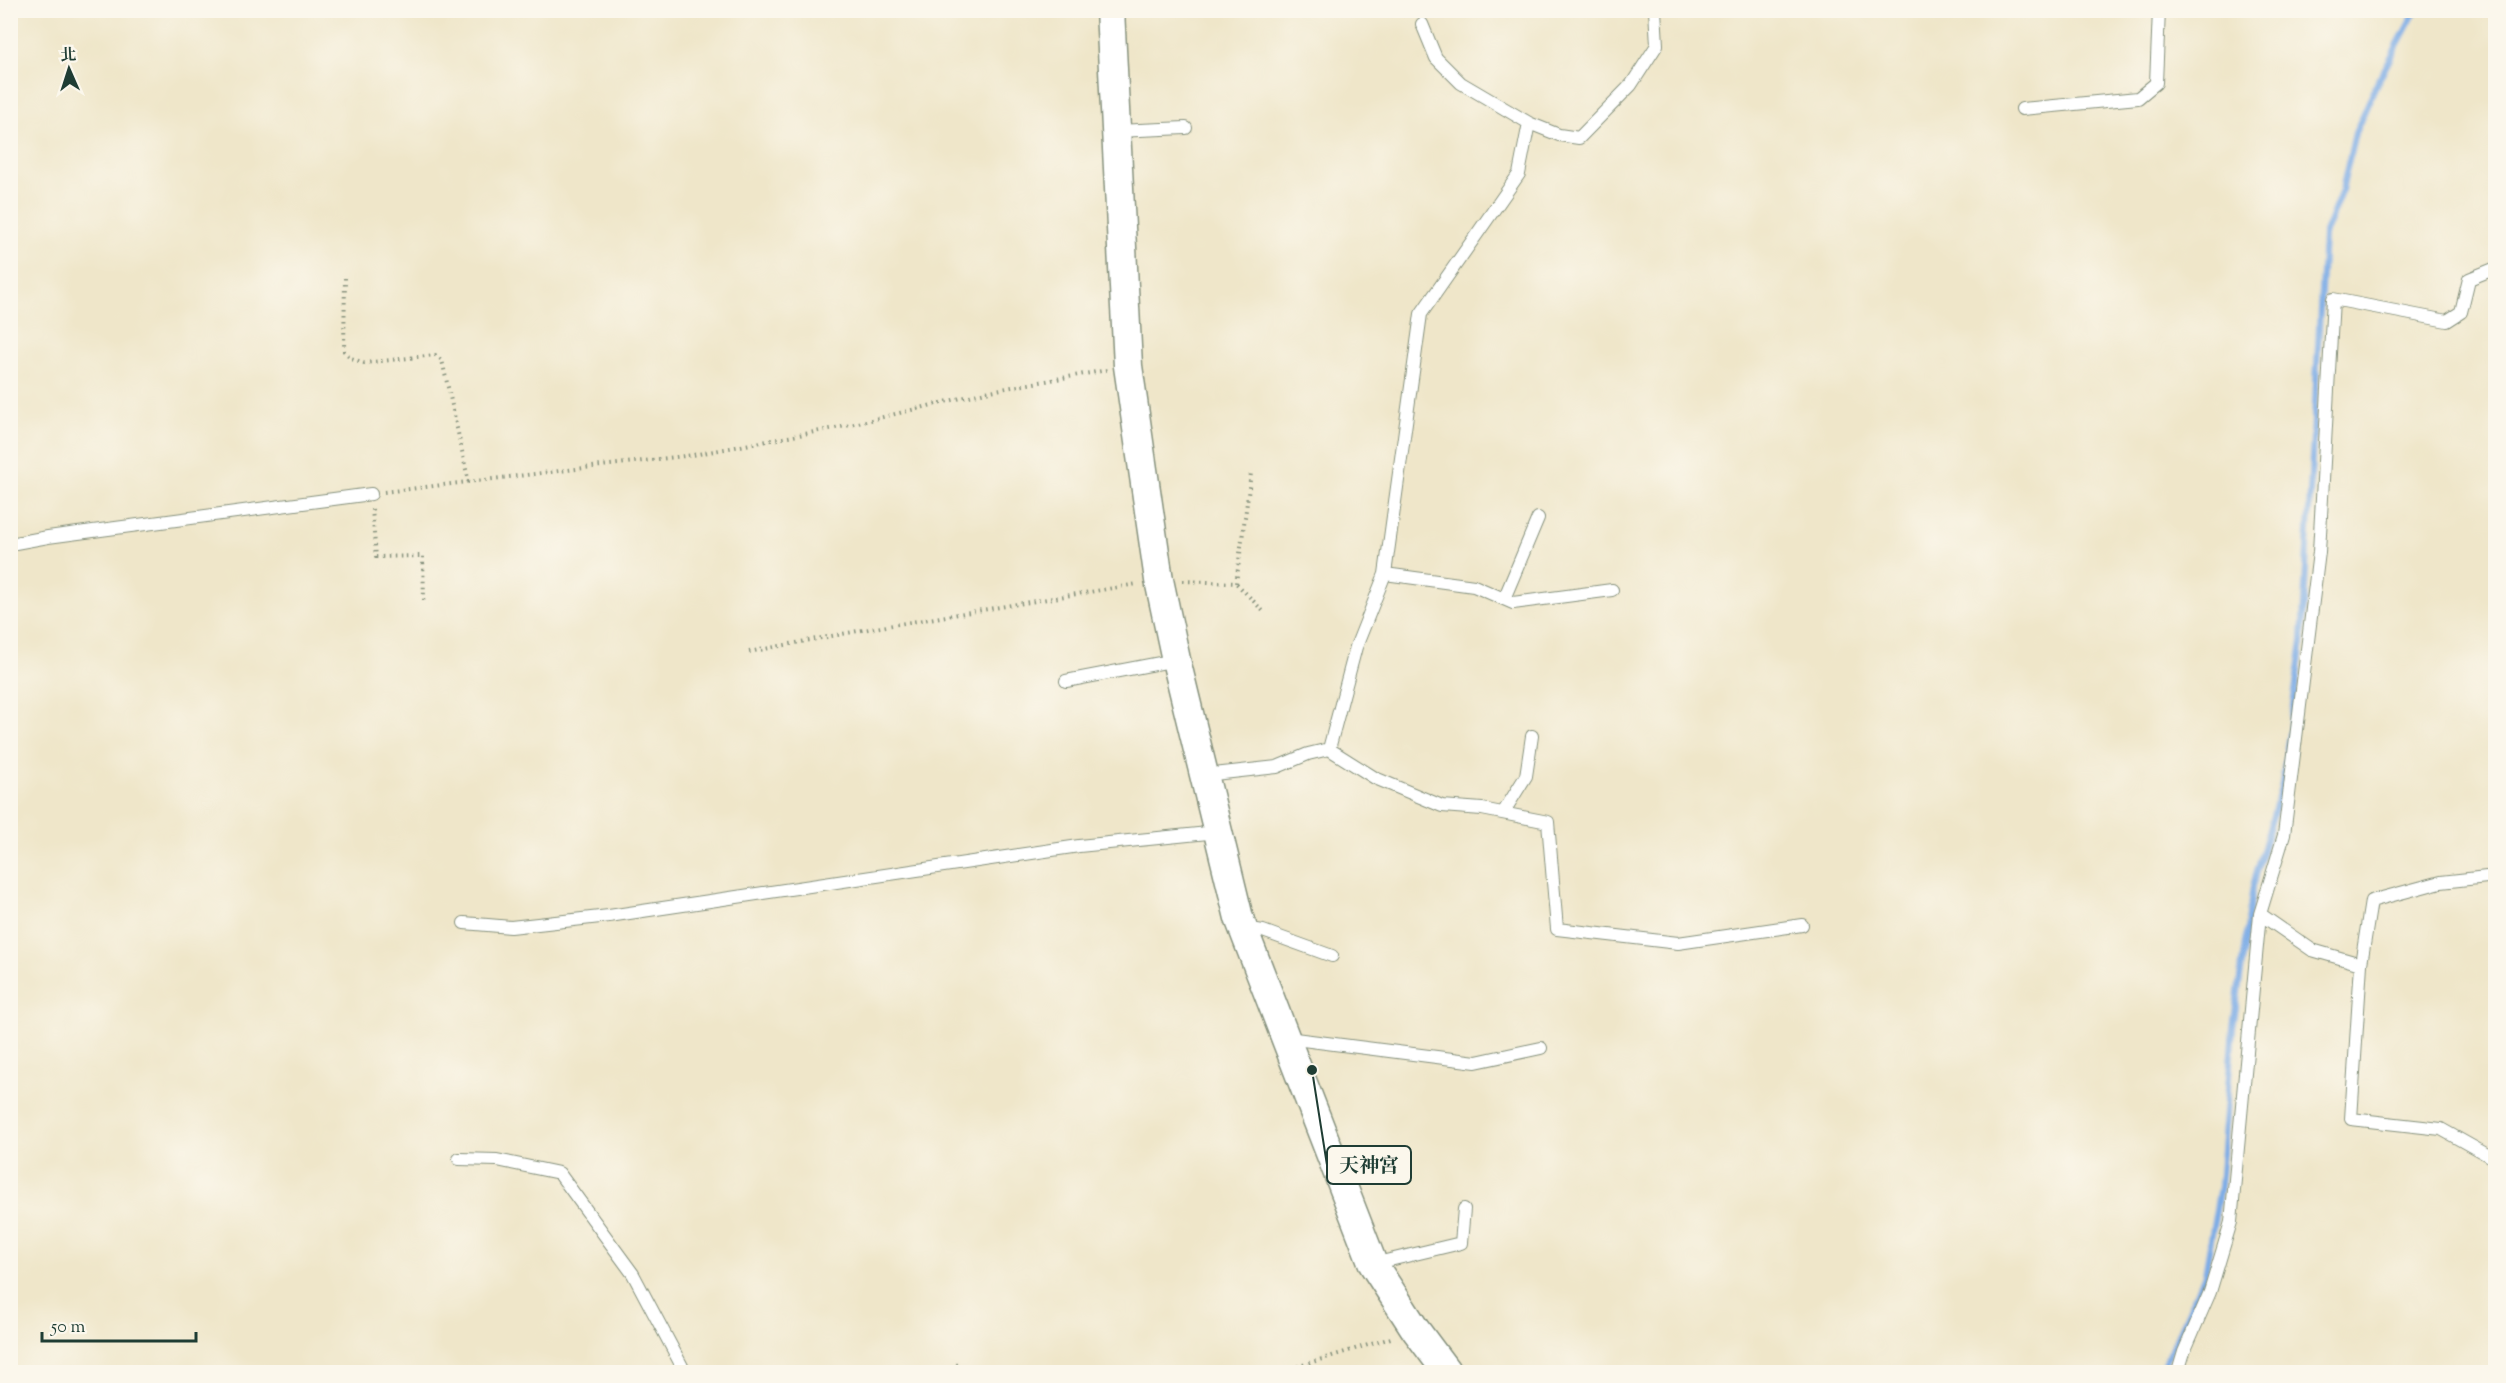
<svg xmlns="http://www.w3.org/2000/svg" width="2506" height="1383" viewBox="0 0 2506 1383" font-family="'Sorts Mill Goudy','Noto Serif TC',serif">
  <rect width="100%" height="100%" fill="#fbf7ec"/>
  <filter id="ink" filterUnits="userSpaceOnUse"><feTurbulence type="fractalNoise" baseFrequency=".0167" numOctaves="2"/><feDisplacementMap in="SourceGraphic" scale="12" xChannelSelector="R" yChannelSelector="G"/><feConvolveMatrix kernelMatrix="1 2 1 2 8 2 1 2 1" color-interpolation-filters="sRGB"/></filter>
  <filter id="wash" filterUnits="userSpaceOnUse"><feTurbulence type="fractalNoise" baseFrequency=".008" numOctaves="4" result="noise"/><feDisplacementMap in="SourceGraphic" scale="24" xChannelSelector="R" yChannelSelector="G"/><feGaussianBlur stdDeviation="1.35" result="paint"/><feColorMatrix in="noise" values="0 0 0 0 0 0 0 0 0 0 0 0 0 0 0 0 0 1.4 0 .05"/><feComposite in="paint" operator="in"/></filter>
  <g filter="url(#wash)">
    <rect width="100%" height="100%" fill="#efe6c9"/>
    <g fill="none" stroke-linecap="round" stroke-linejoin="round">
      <path stroke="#7bace6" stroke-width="6" d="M2161 1372 2205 1274 2220 1186 2233 1028 2253 886 2282 784 2302 642 2324 235 2342 190 2355 133 2376 85 2416 10"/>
    </g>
  </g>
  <g filter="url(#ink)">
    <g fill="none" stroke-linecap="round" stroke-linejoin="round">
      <defs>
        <path id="service" d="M1422 24 1436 58 1461 83 1529 123
          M2022 109 2138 98 2156 83 2159 10
          M1116 131 1186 128
          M10 544 48 537 371 494
          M1385 574 1474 586 1513 603 1612 590
          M1504 599 1538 518
          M1066 681 1176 660
          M1329 749 1375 778 1442 806 1482 809 1548 822 1557 929 1678 943 1802 925
          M1205 775 1277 767 1308 754 1329 749 1356 647 1385 574 1421 314 1519 174 1529 123 1559 135 1579 138 1631 85 1657 45 1655 10
          M1503 813 1526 776 1532 736
          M2260 914 2312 950 2361 964 2371 901 2441 882 2496 876
          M464 923 511 927 609 916 1079 846 1218 832
          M1245 928 1263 931 1332 956
          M2361 964 2351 1119 2441 1129 2491 1157
          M1287 1038 1476 1062 1541 1048
          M459 1159 497 1160 559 1173 633 1274 685 1372
          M1373 1264 1461 1243 1464 1209
          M2178 1372 2184 1352 2210 1292 2231 1222 2260 914 2284 835 2319 552 2333 299 2447 321 2461 312 2469 279 2496 268"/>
        <path id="tertiary" d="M1110 10 1128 366 1159 580 1176 660 1239 918 1373 1264 1415 1329 1447 1372"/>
      </defs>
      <use href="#service" stroke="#87927e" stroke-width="14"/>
      <use href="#tertiary" stroke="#87927e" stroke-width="31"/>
      <path stroke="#87927e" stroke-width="4" stroke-dasharray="1.5 4.5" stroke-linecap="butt" d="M345 278 344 351 351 358 364 363 435 355 442 360 469 483
        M384 492 693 455 846 426 990 391 1107 370
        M372 509 376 557 423 556 424 601
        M1183 581 1236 583 1263 611
        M1236 583 1251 473
        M749 652 863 630 1137 584
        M956 1364 971 1372
        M1280 1372 1394 1337"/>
      <use href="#service" stroke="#fff" stroke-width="12"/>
      <use href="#tertiary" stroke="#fff" stroke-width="28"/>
    </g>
  </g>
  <path fill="none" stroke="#1f3d34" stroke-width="2" d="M1312 1070L1327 1165"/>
  <circle fill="#1f3d34" stroke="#fbf7ec" stroke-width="2" cx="1312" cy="1070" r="6"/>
  <rect fill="#fbf7ec" stroke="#1f3d34" stroke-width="2" x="1327" y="1146" width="84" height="38" rx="6"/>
  <g font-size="20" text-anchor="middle" font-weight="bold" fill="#1f3d34">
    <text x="1369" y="1172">天神宮</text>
  </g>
  <rect width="2506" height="1383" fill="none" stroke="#fbf7ec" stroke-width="36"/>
  <g transform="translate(69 69) rotate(357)" stroke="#fbf7ec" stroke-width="4.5" paint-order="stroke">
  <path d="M0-4.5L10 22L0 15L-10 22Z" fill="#1f3d34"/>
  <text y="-9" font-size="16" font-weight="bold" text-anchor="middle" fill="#1f3d34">北</text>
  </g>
  <path d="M42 1332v9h154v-9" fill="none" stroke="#1f3d34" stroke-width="3"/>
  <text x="51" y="1332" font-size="18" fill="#1f3d34" stroke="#fbf7ec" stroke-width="4.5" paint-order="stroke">50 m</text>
</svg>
